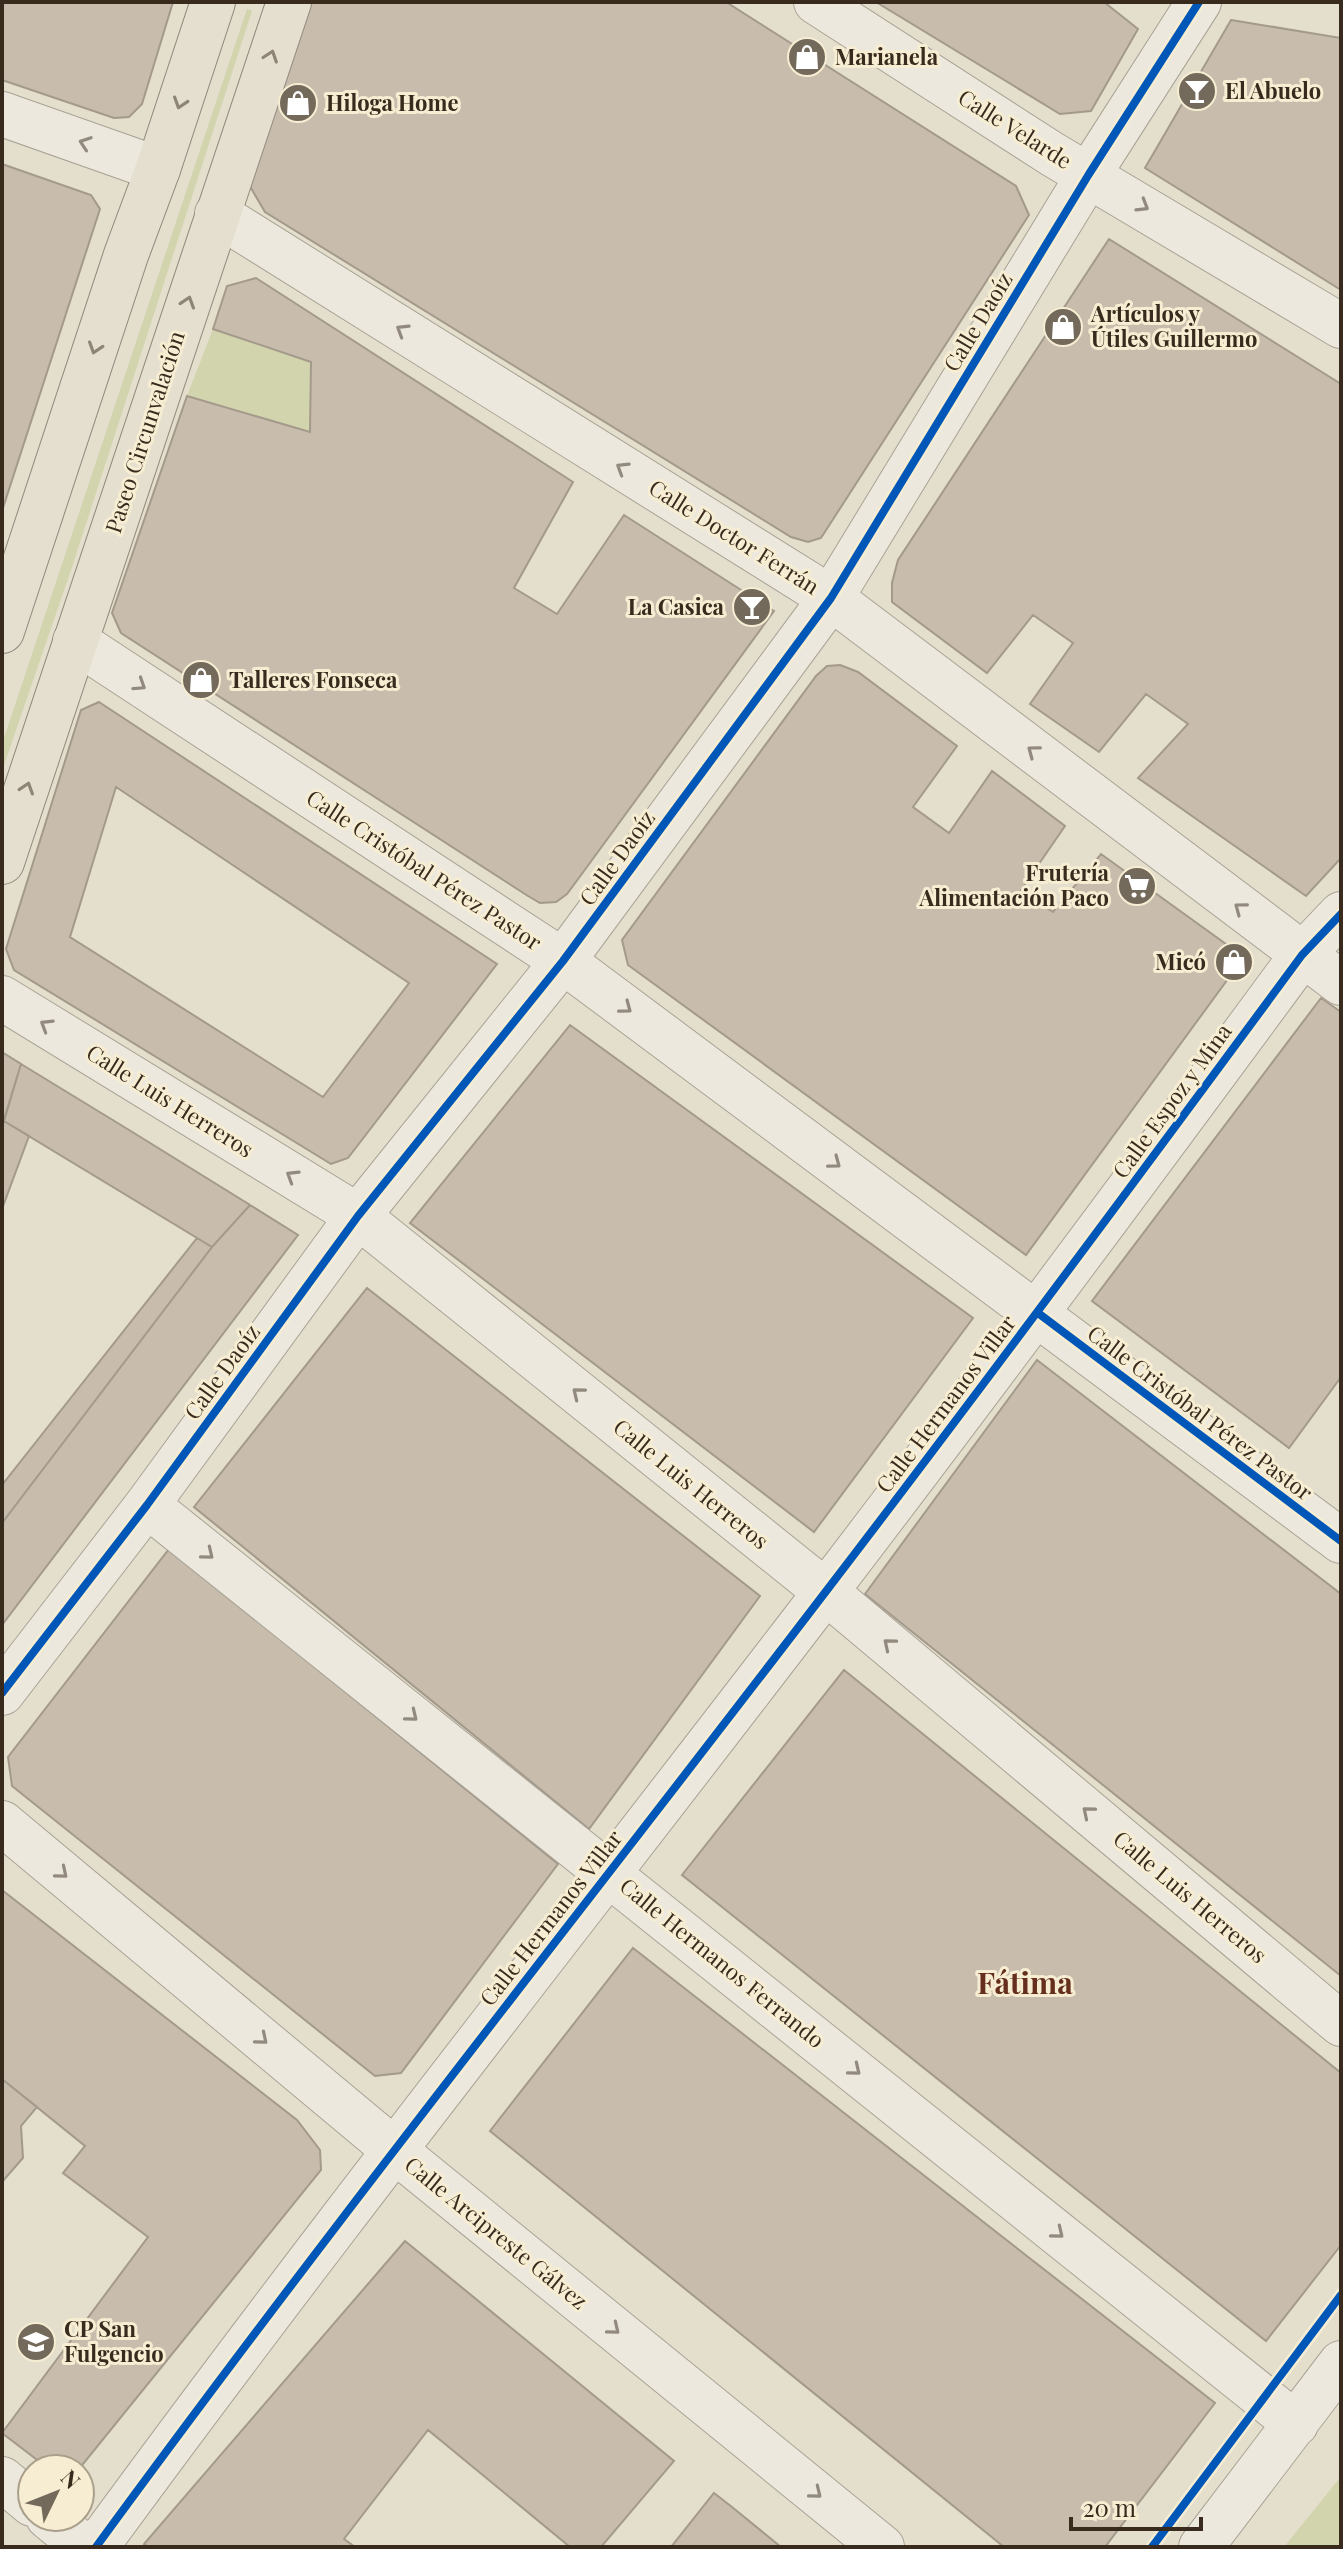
<svg xmlns="http://www.w3.org/2000/svg" width="1343" height="2549" viewBox="0 0 1343 2549" font-family="'Playfair Display',serif">
  <rect width="100%" height="100%" fill="#e4decc"/>
  <path fill="#d2d4ae" d="M247 9 252 11 73 564 2 771V744Z
    M213 329 311 362 310 432 187 396Z
    M1341 2476V2547H1284L1339 2479Z"/>
  <path fill="#c8bcad" stroke="#a49a8c" stroke-width="2" fill-rule="evenodd" d="M2 2H173L142 104 129 117 114 118 2 80Z
    M308 2H726L1016 186 1029 215 821 538 808 542 791 537 265 212 245 178Z
    M876 2H1104L1138 29 1091 111 1060 114Z
    M1231 20 1341 38V290L1145 168Z
    M2 164 91 195 100 209 2 511Z
    M1109 239 1341 384V858L1306 896 1138 778 1188 724 1146 694 1099 752 1030 704 1073 643 1033 615 987 673 892 602V583L898 560Z
    M256 278 573 482 514 588 557 614 624 515 774 611 584 871 567 894 556 902 540 903 528 896 121 633 112 613 187 396 310 432 311 362 213 329 227 286Z
    M840 665 858 672 957 746 913 807 949 833 992 771 1065 826 1021 890 1053 912 1101 854 1244 957 1026 1255 628 965 622 940 816 676 827 666Z
    M99 702 497 964 348 1158 331 1164 14 970 6 949 81 710ZM116 787 409 983 323 1097 70 937Z
    M1321 998 1341 1012V1377L1289 1448 1092 1301Z
    M570 1025 973 1318 814 1532 410 1223Z
    M2 1052 21 1064 2 1126Z
    M21 1064 134 1133 250 1205 212 1247 4 1121Z
    M4 1121 29 1136 2 1209V1126Z
    M250 1205 298 1235 2 1625V1523L212 1247Z
    M197 1238 212 1247 2 1523V1485Z
    M367 1288 760 1596 589 1829 194 1507Z
    M1037 1360 1341 1594V1976L865 1594Z
    M169 1549 558 1864 401 2073 375 2076 12 1786 8 1757Z
    M844 1670 1341 2073V2245L1266 2341 682 1875Z
    M2 1890 297 2120 320 2150 321 2170 79 2469H49L2 2433 148 2237 63 2173 85 2146 2 2079Z
    M633 1948 1215 2403 1105 2547H1004L490 2131Z
    M2 2079 37 2107 21 2126 23 2158 2 2182Z
    M405 2241 674 2461 601 2547H570L428 2430 344 2539 355 2547H148L144 2544Z
    M714 2493 732 2507 781 2547H671Z"/>
  <g fill="none" stroke-linecap="round" stroke-linejoin="round">
    <defs>
      <path id="minor" d="M816 2 1052 154 1341 326
        M2 114 158 169
        M217 214 831 598 1341 983
        M75 641 563 961 1341 1541
        M2 998 358 1216 826 1592 1341 2024
        M147 1505 1296 2424
        M2 1693 147 1505 358 1216 563 961 831 598 1089 174 1199 2
        M2 1823 393 2149 882 2547
        M2 2479 32 2504
        M48 2517 85 2547
        M96 2547C333 2223 583 1909 827 1590 988 1380 1145 1168 1302 955L1341 914
        M1201 2547 1341 2363"/>
      <path id="major" d="M2 631 126 255 158 169 213 2
        M2 862 289 2"/>
    </defs>
    <use href="#minor" stroke="#a9a395" stroke-width="46"/>
    <use href="#major" stroke="#8f887c" stroke-width="46"/>
    <use href="#minor" stroke="#ece8de" stroke-width="44"/>
    <use href="#major" stroke="#e4dfcf" stroke-width="44"/>
    <defs>
      <path id="cycleway" d="M1038 1313 1341 1541
        M2 1693 147 1505 358 1216 563 961 831 598 1089 174 1199 2
        M96 2547C333 2223 583 1909 827 1590 988 1380 1145 1168 1302 955L1341 914
        M1152 2547 1341 2295"/>
    </defs>
    <use href="#cycleway" stroke="#f6edd2" stroke-width="13"/>
    <use href="#cycleway" stroke="#0057b8" stroke-width="8"/>
  </g>
  <defs><path id="oneway-chevron" d="M-2-3.5L2.5 0L-2 3.5" fill="none" stroke-width="1.6" stroke-linecap="round" stroke-linejoin="round" transform="scale(2)"/></defs>
  <g stroke="#8e8576">
    <use href="#oneway-chevron" transform="translate(271 56) rotate(-71)"/>
    <use href="#oneway-chevron" transform="translate(180 103) rotate(108)"/>
    <use href="#oneway-chevron" transform="translate(188 302) rotate(-72)"/>
    <use href="#oneway-chevron" transform="translate(95 348) rotate(108)"/>
    <use href="#oneway-chevron" transform="translate(27 788) rotate(-72)"/>
  </g>
  <g stroke="#928a7e">
    <use href="#oneway-chevron" transform="translate(85 143) rotate(-161)"/>
    <use href="#oneway-chevron" transform="translate(1143 206) rotate(31)"/>
    <use href="#oneway-chevron" transform="translate(402 330) rotate(-148)"/>
    <use href="#oneway-chevron" transform="translate(622 468) rotate(-148)"/>
    <use href="#oneway-chevron" transform="translate(140 685) rotate(33)"/>
    <use href="#oneway-chevron" transform="translate(1033 751) rotate(-143)"/>
    <use href="#oneway-chevron" transform="translate(1240 908) rotate(-143)"/>
    <use href="#oneway-chevron" transform="translate(626 1008) rotate(37)"/>
    <use href="#oneway-chevron" transform="translate(46 1025) rotate(-148)"/>
    <use href="#oneway-chevron" transform="translate(835 1163) rotate(37)"/>
    <use href="#oneway-chevron" transform="translate(292 1176) rotate(-148)"/>
    <use href="#oneway-chevron" transform="translate(578 1393) rotate(-141)"/>
    <use href="#oneway-chevron" transform="translate(208 1554) rotate(39)"/>
    <use href="#oneway-chevron" transform="translate(889 1644) rotate(-140)"/>
    <use href="#oneway-chevron" transform="translate(412 1716) rotate(39)"/>
    <use href="#oneway-chevron" transform="translate(1088 1812) rotate(-140)"/>
    <use href="#oneway-chevron" transform="translate(62 1873) rotate(40)"/>
    <use href="#oneway-chevron" transform="translate(262 2039) rotate(40)"/>
    <use href="#oneway-chevron" transform="translate(855 2070) rotate(39)"/>
    <use href="#oneway-chevron" transform="translate(1058 2233) rotate(39)"/>
    <use href="#oneway-chevron" transform="translate(614 2329) rotate(39)"/>
    <use href="#oneway-chevron" transform="translate(816 2493) rotate(39)"/>
  </g>
  <defs>
    <symbol id="shop-disc" viewBox="-11 -11 22 22"><circle r="9.5" fill="#746a5b" stroke="#f6edd2"/><path d="M-5-2.5h2.3a2.7 3.5 0 0 1 5.4 0H5L5.5 6h-11ZM-1.5-2.5h3a1.5 2.3 0 0 0-3 0Z" fill="#fff"/></symbol>
    <symbol id="bar-disc" viewBox="-11 -11 22 22"><circle r="9.5" fill="#746a5b" stroke="#f6edd2"/><path d="M-6-5H6L.8 .8V4.5H3.5V6h-7V4.5H-.8V.8Z" fill="#fff"/></symbol>
    <symbol id="supermarket-disc" viewBox="-11 -11 22 22"><circle r="9.5" fill="#746a5b" stroke="#f6edd2"/><path d="M-6-5.5h2.5l.6 2H6L4.5 2H-2.5L-4.4-4H-6ZM-1.5 3.2a1.3 1.3 0 1 0 .1 0ZM3 3.2a1.3 1.3 0 1 0 .1 0Z" fill="#fff"/></symbol>
    <symbol id="school-disc" viewBox="-11 -11 22 22"><circle r="9.5" fill="#746a5b" stroke="#f6edd2"/><path d="M0-5L7-2L0 1L-7-2ZM-4 1L0 2.5L4 1V4Q0 6-4 4Z" fill="#fff"/></symbol>
  </defs>
  <g fill-rule="evenodd">
    <use href="#shop-disc" x="785" y="35" width="44" height="44"/>
    <use href="#bar-disc" x="1175" y="69" width="44" height="44"/>
    <use href="#shop-disc" x="276" y="81" width="44" height="44"/>
    <use href="#shop-disc" x="1041" y="305" width="44" height="44"/>
    <use href="#bar-disc" x="730" y="585" width="44" height="44"/>
    <use href="#shop-disc" x="179" y="658" width="44" height="44"/>
    <use href="#supermarket-disc" x="1115" y="864" width="44" height="44"/>
    <use href="#shop-disc" x="1212" y="940" width="44" height="44"/>
    <use href="#school-disc" x="14" y="2320" width="44" height="44"/>
  </g>
  <g text-anchor="middle" stroke-width="6" stroke-linejoin="round" paint-order="stroke">
    <g font-size="22" font-weight="bold" fill="#382b1e" stroke="#f6edd2" text-anchor="start">
      <text x="835" y="65">Marianela</text>
      <text x="1225" y="99">El Abuelo</text>
      <text x="326" y="111">Hiloga Home</text>
      <text x="1091" y="322">Artículos y<tspan x="1091" dy="25">Útiles Guillermo</tspan></text>
      <text x="724" y="615" text-anchor="end">La Casica</text>
      <text x="229" y="688">Talleres Fonseca</text>
      <text x="1109" y="881" text-anchor="end">Frutería<tspan x="1109" dy="25">Alimentación Paco</tspan></text>
      <text x="1206" y="970" text-anchor="end">Micó</text>
      <text x="64" y="2337">CP San<tspan x="64" dy="25">Fulgencio</tspan></text>
    </g>
    <g font-size="22" fill="#382b1e" stroke="#f6edd2">
      <text transform="translate(1015 129) rotate(32)" y="8">Calle Velarde</text>
      <text transform="translate(978 322) rotate(-59)" y="8">Calle Daoíz</text>
      <text transform="translate(145 432) rotate(-72)" y="8">Paseo Circunvalación</text>
      <text transform="translate(734 537) rotate(32)" y="8">Calle Doctor Ferrán</text>
      <text transform="translate(617 858) rotate(-54)" y="8">Calle Daoíz</text>
      <text transform="translate(424 870) rotate(33)" y="8">Calle Cristóbal Pérez Pastor</text>
      <text transform="translate(170 1101) rotate(32)" y="8">Calle Luis Herreros</text>
      <text transform="translate(1172 1101) rotate(-54)" y="8">Calle Espoz y Mina</text>
      <text transform="translate(222 1372) rotate(-54)" y="8">Calle Daoíz</text>
      <text transform="translate(946 1404) rotate(-53)" y="8">Calle Hermanos Villar</text>
      <text transform="translate(1200 1413) rotate(37)" y="8">Calle Cristóbal Pérez Pastor</text>
      <text transform="translate(691 1484) rotate(39)" y="8">Calle Luis Herreros</text>
      <text transform="translate(1190 1897) rotate(40)" y="8">Calle Luis Herreros</text>
      <text transform="translate(551 1918) rotate(-52)" y="8">Calle Hermanos Villar</text>
      <text transform="translate(722 1963) rotate(39)" y="8">Calle Hermanos Ferrando</text>
      <text transform="translate(496 2233) rotate(39)" y="8">Calle Arcipreste Gálvez</text>
    </g>
    <g font-size="30" font-weight="bold" fill="#652e1d" stroke="#f6edd2">
      <text x="1025" y="1994">Fátima</text>
    </g>
  </g>
  <rect width="1343" height="2549" fill="none" stroke="#382b1e" stroke-width="8"/>
  <g transform="translate(56 2493) rotate(47)"><circle r="38" fill="#f6edd2" stroke="#aa9f8a" stroke-width="2"/>
  <path d="M0-6L14 30L0 20L-14 30Z" fill="#746a5b"/>
  <text y="-12" font-size="22" font-weight="bold" text-anchor="middle" fill="#382b1e">N</text>
  </g>
  <path d="M1071 2517v12h130v-12" fill="none" stroke="#382b1e" stroke-width="4"/>
  <text x="1083" y="2517" font-size="24" fill="#382b1e" stroke="#f6edd2" stroke-width="6" paint-order="stroke">20 m</text>
</svg>
